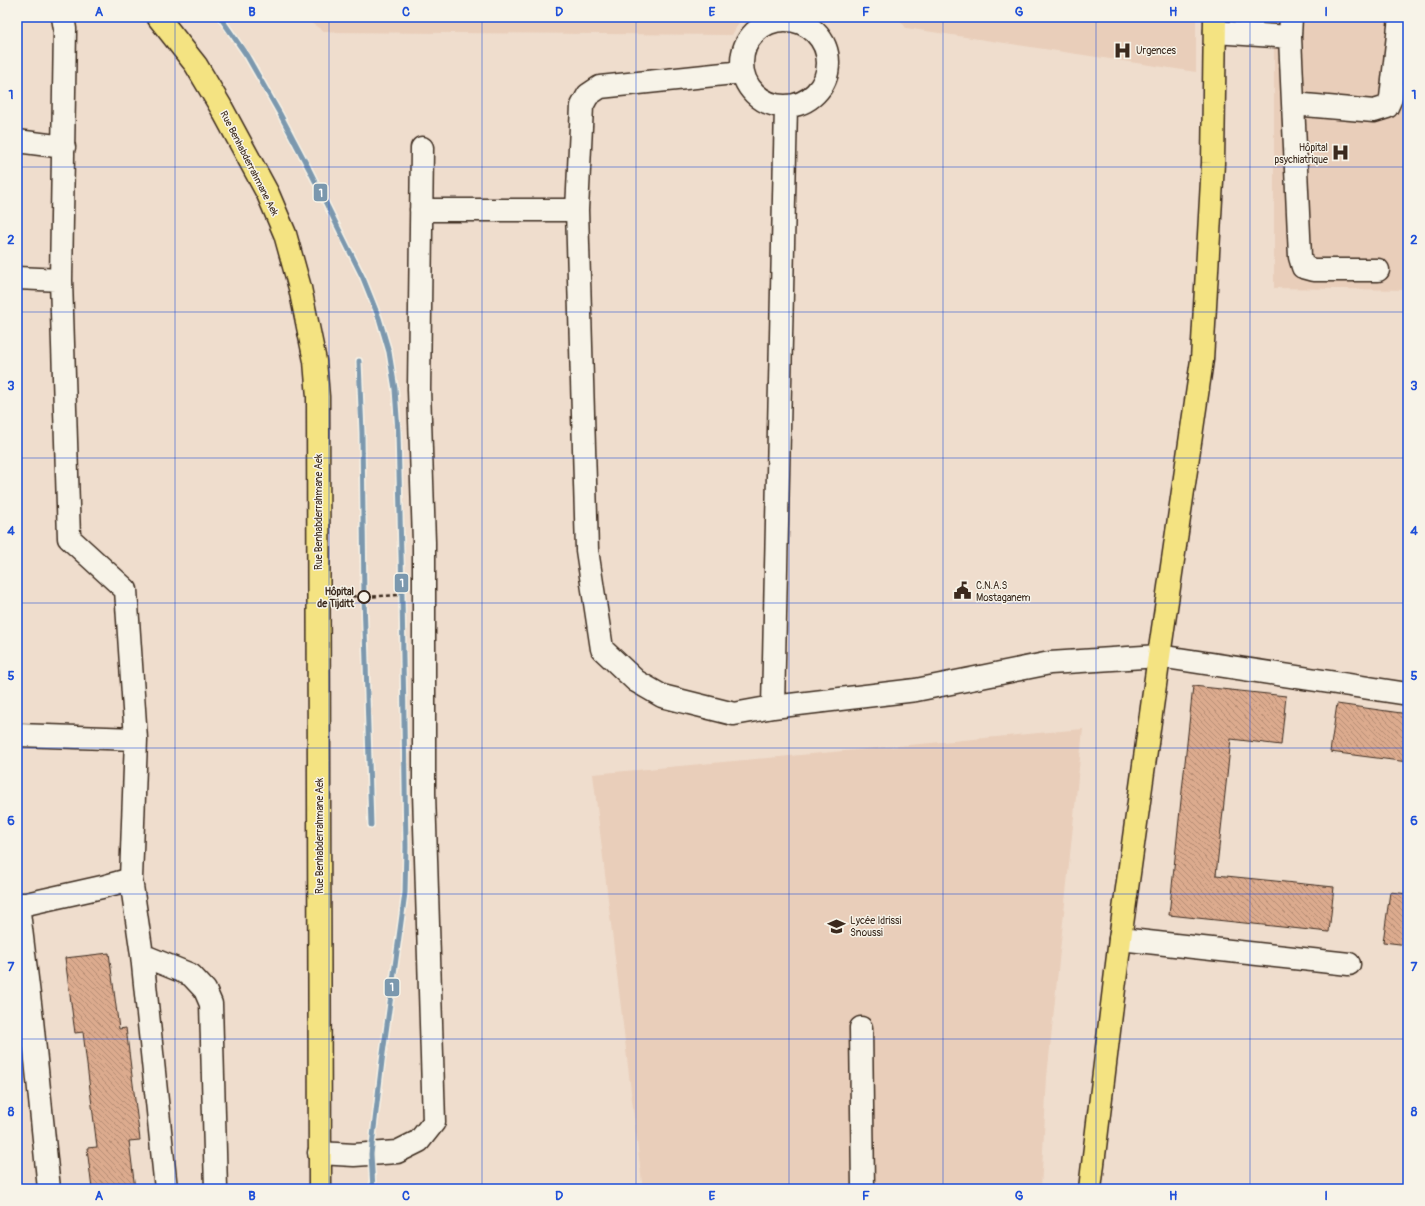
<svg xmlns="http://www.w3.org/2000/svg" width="1425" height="1206" viewBox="0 0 1425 1206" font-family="Pangolin,sans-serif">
  <defs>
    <pattern id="building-back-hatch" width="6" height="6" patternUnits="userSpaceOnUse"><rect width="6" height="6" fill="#dcab8e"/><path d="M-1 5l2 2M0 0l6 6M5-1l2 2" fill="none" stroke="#b48b73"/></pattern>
  </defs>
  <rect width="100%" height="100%" fill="#efddcd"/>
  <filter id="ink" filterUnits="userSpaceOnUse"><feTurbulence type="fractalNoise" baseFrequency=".025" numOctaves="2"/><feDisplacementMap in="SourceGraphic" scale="8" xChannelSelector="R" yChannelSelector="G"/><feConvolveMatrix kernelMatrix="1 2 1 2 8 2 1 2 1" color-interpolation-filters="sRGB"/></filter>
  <g filter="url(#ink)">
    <path fill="#e9ceba" d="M302 17H742L732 35 325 32Z
      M898 17H1196V72L906 28Z
      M1274 17H1408V290L1274 288Z
      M1083 729 1047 1077 1041 1189H615L642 1183 593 774Z"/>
    <path fill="url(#building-back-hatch)" stroke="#3b2a1e" d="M1193 686 1286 696 1281 745 1231 739 1216 875 1334 887 1329 932 1169 915Z
      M1337 704 1408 714V762L1330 752Z
      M1390 892 1408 894V945L1383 942Z
      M109 953 119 1029 126 1028 140 1140 129 1141 135 1189H92L87 1148 97 1147 83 1032 75 1033 65 958Z"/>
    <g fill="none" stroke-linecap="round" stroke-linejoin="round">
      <defs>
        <path id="minor" d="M1291 17 1290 37 1300 257 1303 267 1314 270H1378
          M742 63a43 43 0 1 1 86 0a43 43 0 1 1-86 0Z
          M1215 32 1290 37
          M743 72 600 87 588 95 582 106 577 210 587 550 602 649 636 681 662 696 734 714 773 707 916 690 1050 663 1159 656 1408 694
          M1293 104 1374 111 1387 107 1391 98 1400 17
          M17 141 64 147
          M421 210H577
          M17 278 61 280
          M773 707 786 106
          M17 735 136 739 126 590 69 538 61 280 65 29 63 17
          M131 879 142 955 166 1189
          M17 904H26L102 887 131 879 136 739
          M1120 939 1349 964
          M142 955 191 975 205 990 211 1004 216 1189
          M32 1020 49 1189
          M861 1028 863 1189
          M17 1039 32 1020 18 904
          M319 1153 354 1155 397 1152 419 1141 434 1122 424 793V542L419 389 422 148"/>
        <path id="major" d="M158 17 196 65 221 107 268 194 285 234 300 288 315 361 318 397 320 1189
          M1090 1189 1120 939 1159 656 1202 360 1213 163 1215 17"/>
      </defs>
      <use href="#minor" stroke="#3b2a1e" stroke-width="25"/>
      <use href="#major" stroke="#3b2a1e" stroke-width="25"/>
      <path stroke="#3b2a1e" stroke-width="2.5" stroke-dasharray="4 3" stroke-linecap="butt" d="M345 596 364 597 398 595"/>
      <use href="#minor" stroke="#f7f3e8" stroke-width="22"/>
      <use href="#major" stroke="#f4e382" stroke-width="22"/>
      <defs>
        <path id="tram-1" d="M220 17 247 56 280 114 309 169 363 278 379 318 389 352 395 389 398 432 402 595 406 847 405 893 382 1061 371 1154 373 1189
          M359 361 362 433 364 597 371 825"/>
      </defs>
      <use href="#tram-1" stroke="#f7f3e8" stroke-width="8"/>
      <use href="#tram-1" stroke="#7b98ae" stroke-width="5"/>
    </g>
  </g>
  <path fill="none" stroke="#1d4ed8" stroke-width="1" stroke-opacity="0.55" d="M175 17V1189M329 17V1189M482 17V1189M636 17V1189M789 17V1189M943 17V1189M1096 17V1189M1250 17V1189M17 167H1408M17 312H1408M17 458H1408M17 603H1408M17 748H1408M17 894H1408M17 1039H1408"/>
  <defs>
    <symbol id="hospital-bare" viewBox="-9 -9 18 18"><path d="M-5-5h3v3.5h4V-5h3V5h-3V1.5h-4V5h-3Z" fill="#3b2a1e" stroke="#f7f3e8" stroke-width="2.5" paint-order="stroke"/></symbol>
    <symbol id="civic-bare" viewBox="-9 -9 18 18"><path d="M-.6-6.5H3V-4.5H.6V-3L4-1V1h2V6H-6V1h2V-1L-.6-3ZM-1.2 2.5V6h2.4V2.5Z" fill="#3b2a1e" stroke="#f7f3e8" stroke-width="2.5" paint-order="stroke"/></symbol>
    <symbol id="school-bare" viewBox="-9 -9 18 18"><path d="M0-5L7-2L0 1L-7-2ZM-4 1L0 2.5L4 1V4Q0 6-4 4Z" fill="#3b2a1e" stroke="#f7f3e8" stroke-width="2.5" paint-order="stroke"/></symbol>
  </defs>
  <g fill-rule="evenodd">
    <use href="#hospital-bare" x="1110" y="38" width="25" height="25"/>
    <use href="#hospital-bare" x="1328" y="140" width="25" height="25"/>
    <use href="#civic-bare" x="950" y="578" width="25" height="25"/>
    <use href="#school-bare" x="824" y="914" width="25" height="25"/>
  </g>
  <circle fill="#f7f3e8" stroke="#3b2a1e" stroke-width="2" cx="364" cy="597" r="6"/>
  <g text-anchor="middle" stroke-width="3" stroke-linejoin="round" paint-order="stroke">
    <g font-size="10" fill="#3b2a1e" stroke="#f7f3e8" text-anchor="start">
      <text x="1136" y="54">Urgences</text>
      <text x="1328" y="151" text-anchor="end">Hôpital<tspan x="1328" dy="12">psychiatrique</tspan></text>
      <text x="976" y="589">C.N.A.S<tspan x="976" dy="12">Mostaganem</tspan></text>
      <text x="850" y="924">Lycée Idrissi<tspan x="850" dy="12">Snoussi</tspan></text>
    </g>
    <g font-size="10" fill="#3b2a1e" stroke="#f7f3e8">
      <text transform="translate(250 163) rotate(63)" y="4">Rue Benhabderrahmane Aek</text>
      <text transform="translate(318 512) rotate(-90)" y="4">Rue Benhabderrahmane Aek</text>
      <text transform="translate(319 836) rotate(-90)" y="4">Rue Benhabderrahmane Aek</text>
    </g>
    <g font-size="10" font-weight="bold" fill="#3b2a1e" stroke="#f7f3e8" text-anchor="end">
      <text x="354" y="595">Hôpital<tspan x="354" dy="12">de Tijditt</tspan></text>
    </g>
  </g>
  <g stroke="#f7f3e8" stroke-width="1.5">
    <rect x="313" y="183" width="15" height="19" rx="4" fill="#7b98ae"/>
    <rect x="394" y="573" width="15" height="20" rx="4" fill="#7b98ae"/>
    <rect x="384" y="978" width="16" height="19" rx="4" fill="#7b98ae"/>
  </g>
  <g font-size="11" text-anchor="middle" font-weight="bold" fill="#fff">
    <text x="321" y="197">1</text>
    <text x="402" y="587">1</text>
    <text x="392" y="991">1</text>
  </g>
  <rect width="1425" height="1206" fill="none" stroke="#f7f3e8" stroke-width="44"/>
  <rect x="22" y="22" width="1381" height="1162" fill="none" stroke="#1d4ed8" stroke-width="1.5"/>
  <g font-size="13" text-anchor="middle" font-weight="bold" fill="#1d4ed8">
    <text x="99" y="16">A</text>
    <text x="252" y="16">B</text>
    <text x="406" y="16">C</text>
    <text x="559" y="16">D</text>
    <text x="712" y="16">E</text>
    <text x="866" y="16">F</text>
    <text x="1019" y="16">G</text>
    <text x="1173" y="16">H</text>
    <text x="1326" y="16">I</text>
    <text x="11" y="99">1</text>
    <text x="1414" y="99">1</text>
    <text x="11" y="244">2</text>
    <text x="1414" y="244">2</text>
    <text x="11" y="390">3</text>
    <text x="1414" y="390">3</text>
    <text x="11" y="535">4</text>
    <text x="1414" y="535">4</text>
    <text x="11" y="680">5</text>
    <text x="1414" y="680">5</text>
    <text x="11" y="825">6</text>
    <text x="1414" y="825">6</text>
    <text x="11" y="971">7</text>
    <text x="1414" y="971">7</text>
    <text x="11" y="1116">8</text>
    <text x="1414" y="1116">8</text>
    <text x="99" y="1200">A</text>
    <text x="252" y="1200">B</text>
    <text x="406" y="1200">C</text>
    <text x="559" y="1200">D</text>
    <text x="712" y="1200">E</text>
    <text x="866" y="1200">F</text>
    <text x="1019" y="1200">G</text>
    <text x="1173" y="1200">H</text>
    <text x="1326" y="1200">I</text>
  </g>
</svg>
